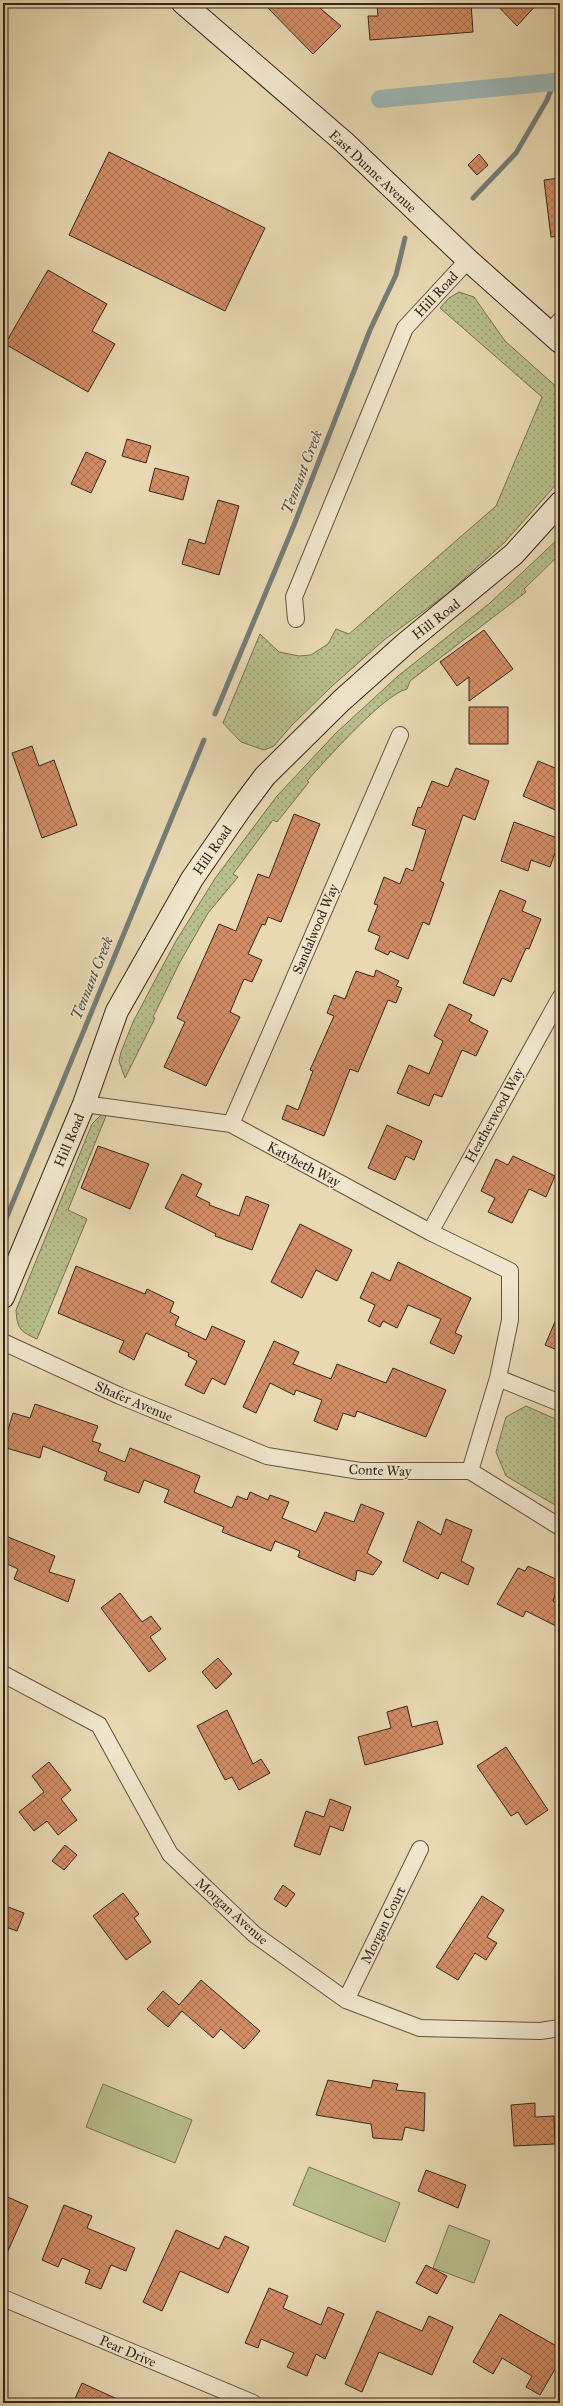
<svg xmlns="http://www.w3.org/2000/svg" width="563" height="2406" viewBox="0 0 563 2406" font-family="'IM FELL Great Primer',serif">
  <defs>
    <pattern id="park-dots" width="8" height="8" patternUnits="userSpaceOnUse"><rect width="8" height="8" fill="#b7bf8c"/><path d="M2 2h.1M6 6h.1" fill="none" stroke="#969b72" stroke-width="1.8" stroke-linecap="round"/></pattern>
    <pattern id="building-cross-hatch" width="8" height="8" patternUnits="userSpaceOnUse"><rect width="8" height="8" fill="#d38d65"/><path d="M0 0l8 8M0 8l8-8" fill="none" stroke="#ac7352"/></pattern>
  </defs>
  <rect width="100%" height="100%" fill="#e8d9b2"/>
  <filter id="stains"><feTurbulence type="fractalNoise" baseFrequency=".005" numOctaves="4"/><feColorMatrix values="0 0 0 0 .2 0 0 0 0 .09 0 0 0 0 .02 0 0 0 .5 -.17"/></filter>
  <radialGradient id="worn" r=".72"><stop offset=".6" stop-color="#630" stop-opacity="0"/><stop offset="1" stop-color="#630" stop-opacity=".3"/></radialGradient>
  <path fill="url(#park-dots)" stroke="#767253" d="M459 292 474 297 505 341 560 390V480L504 543 447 594 384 640 331 687 291 726 274 746 264 750 241 742 223 723 260 634 279 652 299 656 311 655 328 644 336 629 349 634 496 506 542 397 440 308 449 298Z
    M560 537V554L524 589 526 592 410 681 407 689C384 694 325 761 307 781L309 782 277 822 273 820 233 874 238 877 208 913 180 962 153 1017 155 1018 125 1078 119 1061 121 1052 133 1022 176 941 216 877 277 796 336 733 398 676 490 603Z
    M108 1111 68 1210 87 1219 37 1339C21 1332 17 1329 16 1310L92 1124 102 1114Z
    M526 1406 560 1421V1508L506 1476 496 1452 506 1417Z"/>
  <path fill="#b7bf8c" stroke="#767253" d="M103 2084 192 2120 175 2163 86 2127Z
    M309 2167 400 2203 385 2242 293 2205Z
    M449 2225 490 2241 474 2283 433 2268Z"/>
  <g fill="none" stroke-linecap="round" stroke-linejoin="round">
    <path stroke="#737d79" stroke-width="5" d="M473 198 516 153 547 100 554 82 560 74
      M215 714 294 525 370 330 396 275 405 238
      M3 1226 204 740"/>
    <path stroke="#9db7b8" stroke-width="18" d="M380 99 554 82"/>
  </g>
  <path fill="url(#building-cross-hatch)" stroke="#35261a" d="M263 3H314L341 26 313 54Z
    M398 3H471L473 32 370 40 368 16H378L377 5Z
    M495 3H538L517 26Z
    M109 152 265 228 225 311 69 235Z
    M479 154 488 165 477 175 468 165Z
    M560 178V236L551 237 544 180Z
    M48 270 107 304 92 331 115 344 88 392 5 344Z
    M127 439 151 446 146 463 122 456Z
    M86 452 106 461 91 493 71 484Z
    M155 468 189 477 183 500 149 491Z
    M218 500 239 506 219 575 182 564 189 539 205 544Z
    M484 630 513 669 469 701V677L457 686 440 662Z
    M469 707H508V744H469Z
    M32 746 39 766 54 760 77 825 42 838 12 753Z
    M538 761 560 770V812L523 796Z
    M456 768 489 781 475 820 463 815 440 881 444 883 429 925 423 922 408 959 390 951 388 955 375 949 380 936 368 931 378 905 374 904 384 877 400 884 406 868 413 871 426 830 412 825 418 807 421 808 432 781 448 787Z
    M294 814 320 824 281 922 268 917 265 925 262 924 248 954 262 960 252 982 244 979 230 1012 240 1017 206 1086 164 1067 185 1022 177 1018 219 924 236 931 258 874 269 878Z
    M514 822 560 839 550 867 531 860 528 871 501 861Z
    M500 890 526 901 522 911 541 919 529 949 526 948 511 982 502 978 494 996 463 983Z
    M376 970 399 981 396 986 402 988 396 1003 388 1000 358 1072 350 1069 324 1136 282 1119 287 1105 298 1110 313 1071 310 1070 334 1016 327 1013 334 995 345 999 356 971 374 977Z
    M449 1004 472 1015 469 1021 488 1031 476 1056 462 1050 442 1097 434 1094 429 1106 397 1093 409 1065 429 1074 443 1041 434 1036Z
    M387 1125 422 1141 414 1160 406 1156 395 1180 368 1168Z
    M98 1146 149 1164 130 1209 81 1188Z
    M513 1156 555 1176 546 1197 529 1189 512 1223 488 1212 495 1198 481 1191 496 1159 508 1165Z
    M182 1174 202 1184 196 1196 210 1203 209 1205 239 1216 246 1196 269 1205 252 1250 215 1236 216 1234 165 1208Z
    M300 1224 352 1250 337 1281 316 1270 302 1298 271 1282Z
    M398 1262 471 1298 455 1333 462 1336 454 1354 430 1343 441 1319 408 1305 397 1328 383 1321 380 1327 368 1321 375 1305 360 1298 372 1272 390 1281Z
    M76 1266 145 1294 147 1289 174 1302 170 1312 179 1317 175 1325 206 1340 212 1326 245 1341 225 1385 212 1378 204 1394 185 1385 197 1361 188 1356 189 1353 146 1333 134 1360 119 1352 124 1341 58 1313Z
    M560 1310V1351L545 1345Z
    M274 1341 299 1352 293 1364 331 1379 337 1364 386 1383 393 1368 446 1390 426 1437 357 1411 355 1417 343 1413 337 1430 314 1421 322 1400 296 1390 294 1395 270 1383 256 1413 243 1407Z
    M35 1404 98 1426 92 1441 101 1444 98 1451 125 1462 130 1448 200 1476 194 1492 232 1508 237 1496 247 1500 250 1492 268 1500 270 1495 289 1502 282 1518 316 1532 325 1512 354 1522 361 1504 384 1513 367 1553 382 1562 373 1575 357 1570 355 1581 298 1557 300 1551 275 1541 271 1551 222 1532 224 1527 164 1502 169 1490 144 1480 139 1493 104 1480 107 1472 43 1446 40 1458 3 1447 13 1413 30 1418Z
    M446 1519 472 1530 461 1561 474 1568 468 1585 441 1572 438 1579 403 1561 418 1521 441 1535Z
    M8 1537 55 1556 49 1572 75 1580 68 1602 14 1579 18 1569 3 1562V1549Z
    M528 1566 560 1581 553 1601 560 1605V1628L526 1611 523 1617 497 1604 518 1568 525 1571Z
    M120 1593 142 1622 151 1616 161 1629 150 1637 166 1659 149 1672 101 1608Z
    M218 1658 232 1674 216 1689 202 1672Z
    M407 1706 412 1727 437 1721 443 1744 365 1765 358 1737 391 1728 387 1712Z
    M227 1710 253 1764 261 1759 270 1773 239 1790 232 1777 225 1780 197 1726Z
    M506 1747 548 1810 526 1825 518 1812 511 1816 477 1766Z
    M49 1762 71 1790 61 1799 77 1820 58 1835 47 1821 34 1831 19 1812 44 1792 32 1776Z
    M330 1799 351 1807 343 1831 330 1826 320 1855 294 1846 306 1811 324 1817Z
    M65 1845 77 1855 64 1870 52 1861Z
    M283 1885 295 1894 286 1907 274 1899Z
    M123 1893 139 1914 134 1918 151 1942 126 1960 93 1916Z
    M482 1896 504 1910 487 1937 497 1943 486 1960 475 1953 458 1980 436 1967Z
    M8 1907 24 1913 17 1931 3 1926Z
    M201 1980 260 2031 244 2049 221 2029 213 2038 182 2011 168 2027 147 2009 163 1991 179 2005Z
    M328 2080 371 2088 373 2080 398 2084 396 2090 425 2093 424 2131 405 2127 402 2140 373 2138 371 2124 316 2115Z
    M535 2103V2117L554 2116 555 2144 514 2146 511 2105Z
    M426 2170 466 2185 458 2208 418 2191Z
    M3 2195 28 2206 3 2262Z
    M64 2205 92 2216 87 2228 135 2248 126 2271 111 2265 101 2289 85 2283 90 2270 62 2258 58 2267 42 2260Z
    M176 2230 219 2249 225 2236 249 2247 228 2293 180 2271 162 2311 143 2302Z
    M426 2265 447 2276 437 2294 416 2283Z
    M269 2288 288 2296 283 2308 321 2325 328 2307 344 2314 325 2359 316 2354 307 2376 287 2367 294 2353 261 2339 258 2348 245 2343Z
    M377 2311 422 2331 429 2316 453 2327 432 2375 379 2352 362 2392 345 2384Z
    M500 2314 560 2348V2372L555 2369 540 2395 526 2387 532 2376 502 2358 493 2374 473 2362Z
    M82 2383 126 2403H73Z"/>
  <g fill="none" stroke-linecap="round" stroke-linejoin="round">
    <defs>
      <path id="service" d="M547 329 560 315"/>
      <path id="minor" d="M296 619 294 597 405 328 468 260
        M84 1104 231 1124 430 1232 510 1271V1320L498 1378 560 1403
        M231 1124 400 735
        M430 1232 560 998
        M3 1342 120 1396 267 1456 360 1471H470
        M498 1378 470 1471 560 1527
        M3 1674 99 1725 170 1854 254 1934 346 2000 420 2028 540 2031 560 2028
        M346 2000 420 1849
        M3 2298 253 2403"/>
      <path id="secondary" d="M183 3 344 142 468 260 560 342
        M3 1297 84 1104 117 1011 192 879 241 808 265 776 341 701 406 643 514 554 560 503"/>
    </defs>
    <use href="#service" stroke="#625340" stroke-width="10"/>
    <use href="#minor" stroke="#625340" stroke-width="18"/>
    <use href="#secondary" stroke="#35261a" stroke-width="24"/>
    <use href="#service" stroke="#f0e6cd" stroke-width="8"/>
    <use href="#minor" stroke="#f0e6cd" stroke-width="16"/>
    <use href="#secondary" stroke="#f0e6cd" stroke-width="22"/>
  </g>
  <g text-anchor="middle" stroke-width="3" stroke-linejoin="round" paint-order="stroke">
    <g font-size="14" fill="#35261a" stroke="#f0e6cd">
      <text transform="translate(373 171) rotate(43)" y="5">East Dunne Avenue</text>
      <text transform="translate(436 294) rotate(-47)" y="5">Hill Road</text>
      <text transform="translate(436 619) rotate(-38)" y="5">Hill Road</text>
      <text transform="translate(212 850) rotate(-55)" y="5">Hill Road</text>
      <text transform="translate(315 929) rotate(-67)" y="5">Sandalwood Way</text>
      <text transform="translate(494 1115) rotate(-61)" y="5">Heatherwood Way</text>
      <text transform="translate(69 1140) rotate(-67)" y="5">Hill Road</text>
      <text transform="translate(304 1164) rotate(28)" y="5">Katybeth Way</text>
      <text transform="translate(134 1401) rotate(23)" y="5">Shafer Avenue</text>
      <text transform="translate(380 1470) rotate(2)" y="5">Conte Way</text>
      <text transform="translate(232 1911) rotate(42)" y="5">Morgan Avenue</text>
      <text transform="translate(383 1925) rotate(-64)" y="5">Morgan Court</text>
      <text transform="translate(128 2351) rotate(23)" y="5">Pear Drive</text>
    </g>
    <g font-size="15" font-style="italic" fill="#4f4a42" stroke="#f0e6cd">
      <text transform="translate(302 472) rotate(-69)" y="5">Tennant Creek</text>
      <text transform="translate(92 978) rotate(-68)" y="5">Tennant Creek</text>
    </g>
  </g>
  <rect width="563" height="2406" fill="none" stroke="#e8d9b2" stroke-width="16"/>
  <rect x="4" y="4" width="555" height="2398" fill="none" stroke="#35261a" stroke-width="2"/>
  <rect x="8" y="8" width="547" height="2390" fill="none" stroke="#35261a"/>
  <rect width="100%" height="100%" filter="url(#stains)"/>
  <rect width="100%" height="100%" fill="url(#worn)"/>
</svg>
